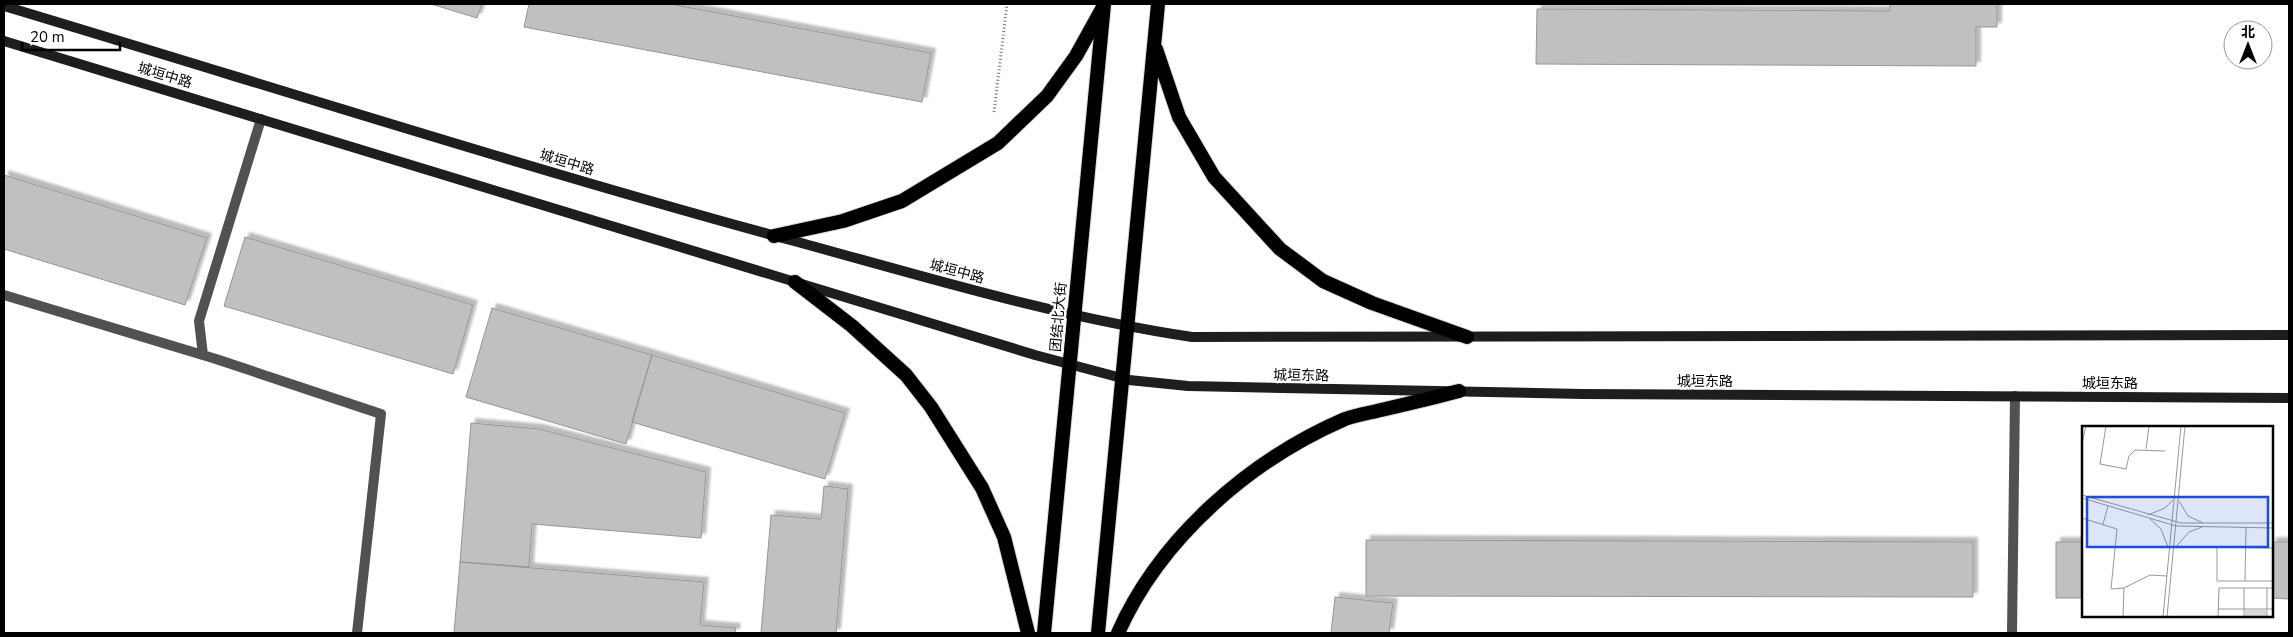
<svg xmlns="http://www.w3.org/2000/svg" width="2293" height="637" viewBox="0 0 2293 637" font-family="'Nunito Sans','Noto Sans SC',sans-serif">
  <defs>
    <filter id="shadow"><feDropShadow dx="4.5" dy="-4.5" stdDeviation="1" flood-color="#0004"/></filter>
  </defs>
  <rect width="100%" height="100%" fill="#fff"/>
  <path fill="#c0c0c0" stroke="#959595" filter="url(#shadow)" d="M431 4H482L477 18Z
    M529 4H670L931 53 922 102 524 27Z
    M1890 4H1997V27H1976V66L1536 64 1537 9 1890 11Z
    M4 175 207 238 185 305 4 249Z
    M245 237 473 305 453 374 224 306Z
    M492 308 652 355 626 444 466 397Z
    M652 355 845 413 825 479 632 422Z
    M471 423 539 429 706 472 701 538 532 524 529 567 460 562Z
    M824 486 848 489 836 633H761L771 515 821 519Z
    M1366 540 1973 542V597L1366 596Z
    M2056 542H2083V598H2056Z
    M2272 542H2289V599L2272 598Z
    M460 562 704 582 700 625 736 628 735 633H454Z
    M1335 597 1393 603 1389 633H1331Z"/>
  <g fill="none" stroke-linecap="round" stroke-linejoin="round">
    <defs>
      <path id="trunk" d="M1156 49 1179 117 1214 177 1280 249 1323 281 1372 303 1467 337
        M774 236 843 221 902 201 998 143 1047 96 1076 56 1102 9
        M795 282 852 326 906 375 931 407 982 488 1004 537 1028 633
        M1044 633 1104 4
        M1098 633 1158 4
        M1118 633C1160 538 1250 460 1345 419 1356 415 1369 413 1381 410 1407 404 1433 398 1459 391"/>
    </defs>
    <use href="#trunk" stroke="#dbdbdb" stroke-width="16"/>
    <path stroke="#737373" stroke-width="3" stroke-dasharray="1 2.5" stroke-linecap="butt" d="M994 112 1007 4"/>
    <path stroke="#515151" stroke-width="10" d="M2012 633 2015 396"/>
    <path stroke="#515151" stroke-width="10" d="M4 295 216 359 381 414 357 633
      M203 355 199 321 261 119"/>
    <path stroke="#1e1e1e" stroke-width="10" d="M4 6C267 85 529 169 794 241 926 277 1057 317 1192 337L2289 335
      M4 41 1035 355 1129 380 1188 386 1582 394 2289 398"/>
    <use href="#trunk" stroke="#000" stroke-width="14"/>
  </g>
  <g text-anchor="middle" stroke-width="5" stroke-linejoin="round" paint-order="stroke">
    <g font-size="14" fill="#000" stroke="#fff">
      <text transform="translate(165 75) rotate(17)" y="5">城垣中路</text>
      <text transform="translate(567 162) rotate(17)" y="5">城垣中路</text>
      <text transform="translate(957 271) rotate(15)" y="5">城垣中路</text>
      <text transform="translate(1058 317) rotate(-85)" y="5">团结北大街</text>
      <text transform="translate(1301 375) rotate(1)" y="5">城垣东路</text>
      <text x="1705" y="386">城垣东路</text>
      <text x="2110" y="388">城垣东路</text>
    </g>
  </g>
  <g transform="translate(2082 426)">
    <rect width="191" height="191" fill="#fff"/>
    <path d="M163 184H184V191H163Z" fill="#d8d8d8"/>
    <path fill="none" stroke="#999" stroke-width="1" d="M24 0 18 38 44 43 47 30 53 24 83 25M0 17 4 0M64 23 67 0M0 69 99 97H192M0 72 94 100 192 102M97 75 106 90 121 97M66 89 83 82 91 74M0 92 35 103 29 163 42 162 68 149 85 150M68 93 79 103 86 121M21 98 26 80M117 121 192 122M135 121V155H192M93 122 107 106 120 101M163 155 164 102M162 162V191M185 162V191M136 183H192M41 191 42 162M81 191 99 0M85 191 103 0M136 191 137 162H192"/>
    <path fill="#1d4ed8" fill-opacity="0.15" stroke="#1d4ed8" stroke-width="2.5" d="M5 71H186V121H5Z"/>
    <rect width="191" height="191" fill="none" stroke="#000" stroke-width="2.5"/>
  </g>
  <rect width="2293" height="637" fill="none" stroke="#000000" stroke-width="10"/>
  <g transform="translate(2248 45)"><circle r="24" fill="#ffffff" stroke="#999999"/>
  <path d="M0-4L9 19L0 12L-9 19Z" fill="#000000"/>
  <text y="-8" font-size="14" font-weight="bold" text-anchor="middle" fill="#000000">北</text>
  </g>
  <path d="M22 42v8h98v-8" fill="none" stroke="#000000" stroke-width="2.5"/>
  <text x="30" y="42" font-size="15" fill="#000000" stroke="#ffffff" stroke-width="4" paint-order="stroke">20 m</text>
</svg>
